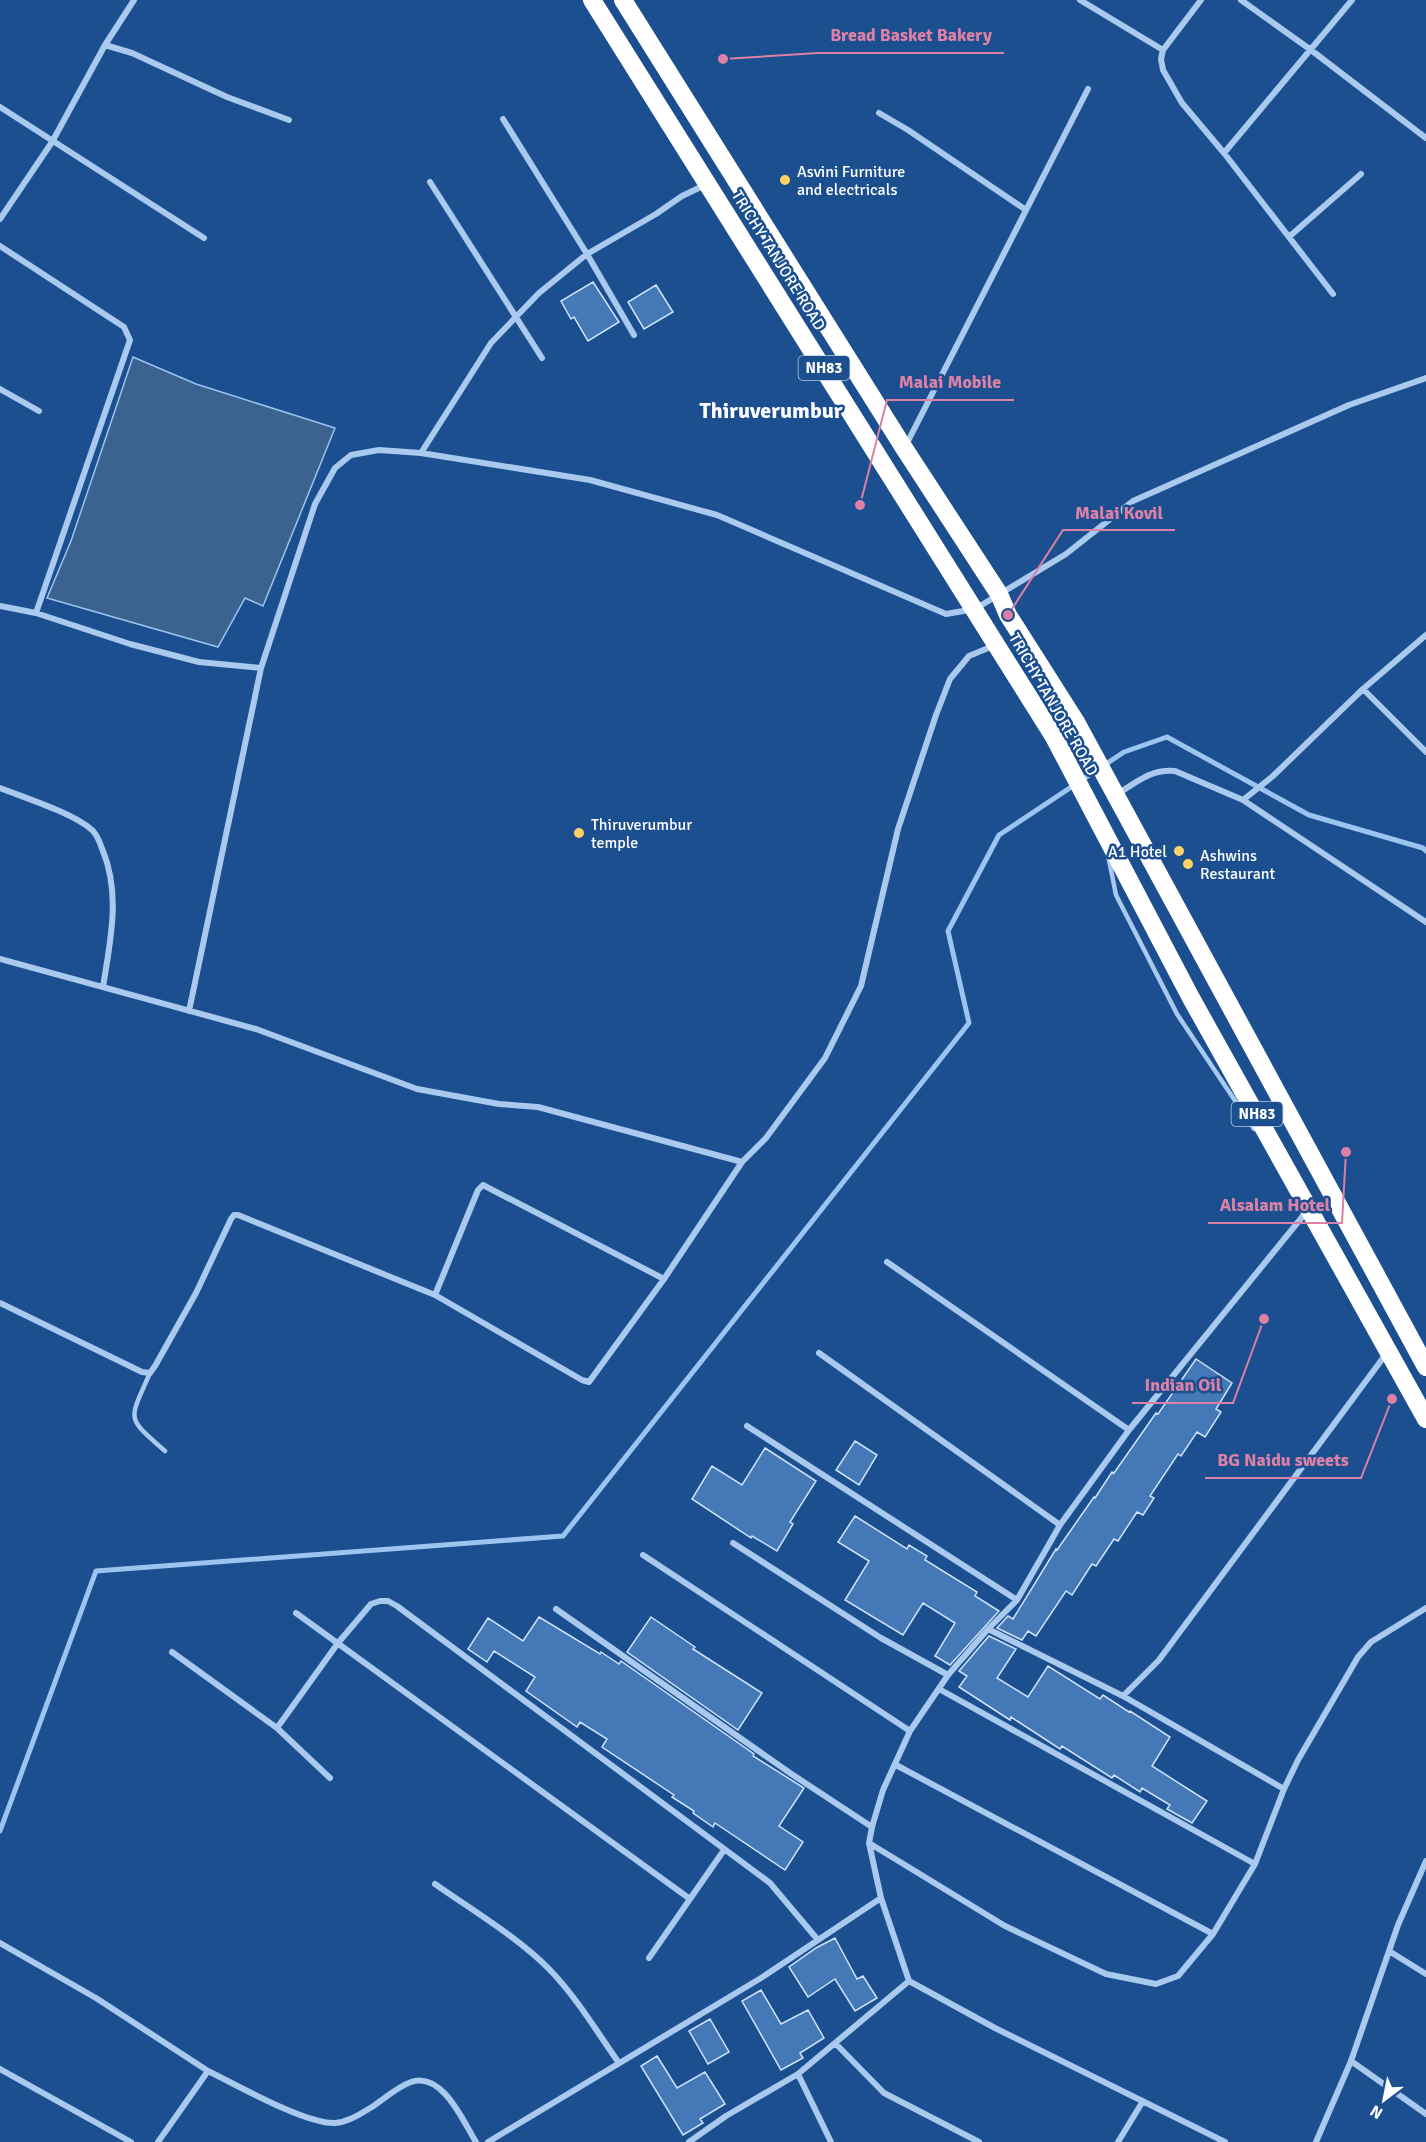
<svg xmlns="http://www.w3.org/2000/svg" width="1426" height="2142" viewBox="0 0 1426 2142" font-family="Signika,sans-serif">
  <rect width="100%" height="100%" fill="#1b4f8f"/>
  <path fill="#3c6290" stroke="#9cc4f0" stroke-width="1.5" d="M133 357 196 384 335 428 263 606 245 598 218 647 47 598 71 541Z"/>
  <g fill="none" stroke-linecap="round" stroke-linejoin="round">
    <path stroke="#9cc4f0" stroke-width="5" d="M0 1831 96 1571 563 1536 969 1023 948 931 999 835 1124 752 1167 737 1309 815 1423 848 1426 851"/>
  </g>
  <path fill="#4478b7" stroke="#cfe3fa" stroke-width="1.5" d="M593 282 619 322 588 341 574 317 571 319 561 301Z
    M656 285 673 312 644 329 628 302Z
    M1196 1359 1232 1383 1216 1409 1221 1412 1205 1437 1197 1432 1181 1456 1178 1454 1150 1496 1154 1498 1143 1515 1137 1512 1118 1541 1114 1539 1096 1566 1092 1564 1072 1595 1066 1591 1036 1636 1028 1631 1022 1640 997 1628 1008 1616 1013 1619 1056 1549 1057 1550 1094 1497 1095 1498 1112 1472 1114 1473 1156 1413 1158 1414Z
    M855 1441 877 1455 859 1485 836 1470Z
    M765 1448 816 1481 790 1522 793 1524 777 1551 752 1536 751 1538 692 1499 712 1466 742 1485Z
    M855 1516 907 1549 909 1545 927 1556 925 1560 977 1592 975 1596 999 1611 950 1665 935 1656 955 1623 923 1603 903 1635 845 1600 869 1561 838 1542Z
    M539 1617 600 1654 601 1652 619 1664 621 1661 754 1754 753 1756 804 1788 779 1826 803 1842 785 1870 715 1823 713 1827 693 1813 694 1811 672 1797 674 1795 602 1747 607 1739 580 1722 577 1727 526 1691 535 1677 494 1651 487 1662 468 1649 488 1618 523 1641Z
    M651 1617 695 1647 693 1649 762 1693 738 1730 627 1652Z
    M989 1636 1016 1649 997 1678 1028 1697 1048 1666 1100 1699 1103 1695 1129 1712 1130 1711 1170 1737 1152 1766 1207 1801 1192 1823 1167 1809 1170 1805 1142 1788 1140 1792 1114 1775 1112 1778 1062 1746 1060 1749 1011 1717 1010 1720 959 1687 967 1676 959 1671Z
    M835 1938 857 1979 863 1976 877 1998 855 2011 835 1979 808 1997 789 1967 816 1948Z
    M761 1990 781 2024 808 2010 824 2038 800 2053 803 2058 781 2070 742 2001Z
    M710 2019 729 2052 708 2064 689 2031Z
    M657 2056 677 2088 705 2072 725 2104 700 2119 703 2123 683 2135 641 2066Z"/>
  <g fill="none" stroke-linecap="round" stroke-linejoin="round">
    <path stroke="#a9c9ee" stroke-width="4.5" d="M1108 855 1116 895 1177 1014 1254 1129
      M150 1373C129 1421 125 1416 165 1451"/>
    <path stroke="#a9c9ee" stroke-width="6" d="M1080 0 1163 50
      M1201 0 1163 50 1161 59 1163 70 1182 103 1224 153 1333 294
      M1241 0 1311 50 1426 138
      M105 45 132 53 227 97 289 120
      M0 107 204 238
      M879 113 908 130 1026 210
      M503 119 587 254 634 335
      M1224 153 1352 0
      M430 182 542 358
      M0 219 52 142 105 45 134 0
      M1290 236 1361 174
      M0 246 124 327 130 340 36 613
      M0 389 39 411
      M906 445 1088 89
      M421 453 491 343 539 293 587 254 656 214 682 196 705 185
      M0 606 36 613 130 644 199 662 261 668
      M1363 689 1426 752
      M0 788C25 798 73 813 92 830 98 835 100 844 103 851 121 895 110 942 103 987
      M1116 795C1137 782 1150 769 1175 771L1243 800 1273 776 1363 689 1426 635
      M1243 800 1426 922
      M0 959 256 1029 417 1089 499 1104 538 1107 742 1162 766 1138 825 1058 861 986 898 829 936 715 950 679 969 656 993 646
      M189 1011 261 668 315 504 335 468 351 455 379 450 421 453 590 480 717 515 946 614 975 609 1066 554 1133 501 1349 405 1426 378
      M887 1262 1129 1430
      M435 1295 478 1190 483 1185 664 1279
      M0 1303 142 1372 150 1373 155 1366 196 1293 231 1219 234 1215H238L435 1295 582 1380 589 1382 664 1279 742 1162
      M819 1353 1060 1525
      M747 1426 1017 1600
      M733 1543 881 1638 948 1675
      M643 1555 910 1731
      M556 1609 790 1773 872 1827
      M296 1613 690 1899
      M988 1629 1123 1696 1284 1789
      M172 1652 277 1728 338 1643 371 1604 380 1601H388L397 1606 770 1883 818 1940
      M939 1689 1255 1864
      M1123 1696 1159 1660 1386 1354
      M277 1728 330 1778
      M896 1765 1213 1934
      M869 1843 1005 1926 1106 1974 1156 1984 1178 1976 1213 1934 1255 1864 1284 1789 1298 1760 1358 1657 1371 1642 1426 1608
      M435 1884C472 1910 519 1938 550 1970 577 1998 597 2032 619 2063
      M0 1943 96 1998 208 2071
      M1389 1951 1426 1974
      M649 1958 724 1850
      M909 1981 995 2028 1225 2142
      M836 2044 884 2093 979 2142
      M1351 2061 1426 2114
      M0 2069 131 2142
      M798 2074 831 2142
      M158 2142 208 2071C237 2085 305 2124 335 2123 349 2122 360 2114 372 2107 384 2099 397 2087 411 2082 442 2071 463 2121 476 2142
      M488 2142 761 1978 881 1898
      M689 2142 726 2116 798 2074 909 1981 881 1898 869 1843 872 1827 883 1790 910 1731 948 1675 988 1629 1017 1600 1060 1525 1129 1430 1307 1211
      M1118 2142 1143 2101
      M1316 2142 1351 2061 1398 1925 1426 1861"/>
    <path stroke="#fff" stroke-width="18" d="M592 0 1054 737 1191 998 1426 1419
      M623 0 904 448 999 594 1008 615 1076 722 1426 1367"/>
  </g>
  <g fill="#ffd166" stroke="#1b4f8f" stroke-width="2">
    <circle cx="785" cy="180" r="6"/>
    <circle cx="579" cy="833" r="6"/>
    <circle cx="1179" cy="851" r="6"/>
    <circle cx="1188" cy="864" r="6"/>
  </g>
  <g text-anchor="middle" stroke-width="5" stroke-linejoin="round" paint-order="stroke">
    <g fill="#1b4f8f" stroke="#bbcadd" stroke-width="1.5">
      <rect x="798.5" y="356" width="51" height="24" rx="4.5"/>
      <rect x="1231.5" y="1102" width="51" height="24" rx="4.5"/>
    </g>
    <g font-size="15" font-weight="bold" fill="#fff">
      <text x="824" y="373">NH83</text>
      <text x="1257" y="1119">NH83</text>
    </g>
    <g font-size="16" fill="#fff" stroke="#1b4f8f" text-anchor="start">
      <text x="797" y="177">Asvini Furniture<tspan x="797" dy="18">and electricals</tspan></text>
      <text x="591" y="830">Thiruverumbur<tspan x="591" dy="18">temple</tspan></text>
      <text x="1167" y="857" text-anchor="end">A1 Hotel</text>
      <text x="1200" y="861">Ashwins<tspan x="1200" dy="18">Restaurant</tspan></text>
    </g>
    <g font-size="16" fill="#fff" stroke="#1b4f8f">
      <text transform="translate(779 260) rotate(58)" y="6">TRICHY TANJORE ROAD</text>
      <text transform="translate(1054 704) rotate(60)" y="6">TRICHY TANJORE ROAD</text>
    </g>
    <g font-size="22" font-weight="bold" fill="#fff" stroke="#1b4f8f">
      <text x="771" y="418">Thiruverumbur</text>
    </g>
  </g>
  <path fill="none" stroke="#dd80a5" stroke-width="2" d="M723 59L818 53H1004M860 505L887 400H1014M1008 615L1063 530H1175M1346 1152L1342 1223H1208M1264 1319L1233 1403H1132M1392 1399L1361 1478H1205"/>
  <g fill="#dd80a5" stroke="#1b4f8f" stroke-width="2">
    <circle cx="723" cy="59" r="6"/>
    <circle cx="860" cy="505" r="6"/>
    <circle cx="1008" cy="615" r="6"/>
    <circle cx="1346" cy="1152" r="6"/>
    <circle cx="1264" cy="1319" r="6"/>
    <circle cx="1392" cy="1399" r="6"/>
  </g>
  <g font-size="18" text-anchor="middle" font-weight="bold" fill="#dd80a5" stroke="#1b4f8f" stroke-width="5" stroke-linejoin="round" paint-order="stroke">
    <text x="911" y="41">Bread Basket Bakery</text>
    <text x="950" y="388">Malai Mobile</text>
    <text x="1119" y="519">Malai Kovil</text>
    <text x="1275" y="1211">Alsalam Hotel</text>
    <text x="1183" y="1391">Indian Oil</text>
    <text x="1283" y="1466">BG Naidu sweets</text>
  </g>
  <g transform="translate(1384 2100) rotate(212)" stroke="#1b4f8f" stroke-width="4.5" paint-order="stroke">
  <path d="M0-4.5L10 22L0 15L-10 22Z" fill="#ffffff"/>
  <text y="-9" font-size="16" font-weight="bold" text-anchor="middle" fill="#ffffff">N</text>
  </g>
</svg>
